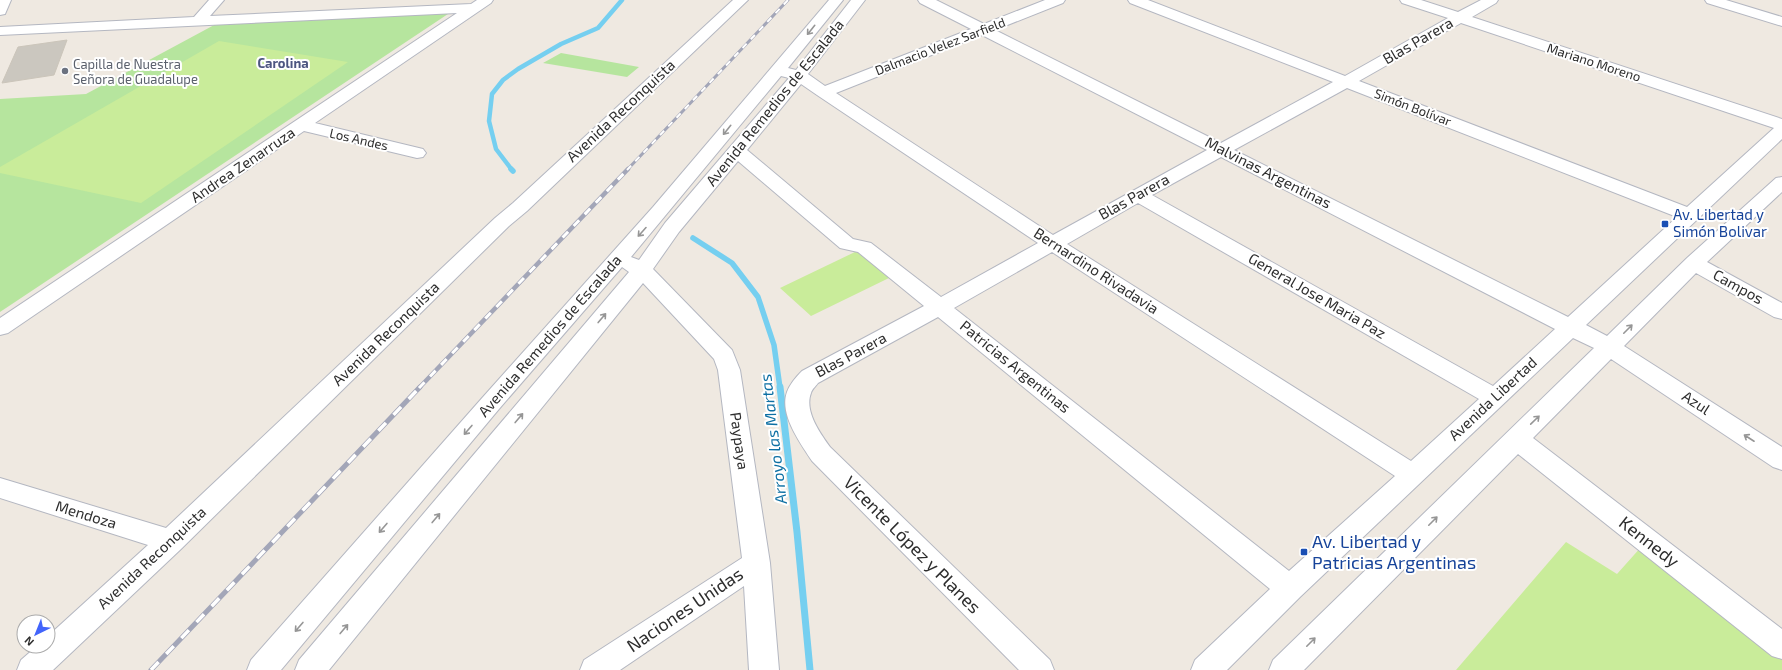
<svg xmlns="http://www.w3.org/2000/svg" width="1782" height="670" viewBox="0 0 1782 670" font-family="'Exo 2',sans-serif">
  <rect width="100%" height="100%" fill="#efe9e1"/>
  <path fill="#b6e59e" d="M451 12 0 312V99L86 94 216 24Z
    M561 53 639 67 627 77 543 63Z"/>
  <path fill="#c9ec9a" d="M219 41 348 62 141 203 0 173V167Z
    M857 251 889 278 811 316 780 288Z
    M1566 542 1617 574 1642 546 1782 656V670H1456Z"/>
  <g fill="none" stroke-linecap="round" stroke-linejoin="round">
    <path stroke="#75cff0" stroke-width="4.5" d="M512 170 496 149 489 121 492 94 503 80 518 69 561 44 598 28 622 0"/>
    <path stroke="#75cff0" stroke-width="5.5" d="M511 169 513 171
      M693 238 732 263 758 297 774 345 780 388"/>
    <path stroke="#75cff0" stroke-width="7" d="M780 387 797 532 810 670"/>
  </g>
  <path fill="#cbc7bf" stroke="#cbc5ba" d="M67 40 54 75 2 83 18 47Z"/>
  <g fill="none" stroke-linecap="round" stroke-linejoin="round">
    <defs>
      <path id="minor" d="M0 0H11L5 14 0 15Z
        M209 0H224L210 16 471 4 477 0H493L491 3 315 123 423 149 426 153 423 157 417 158 304 131 8 333 0 335V318L457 13 0 35V27L194 17Z
        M733 0H748L527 211 509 226 181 549 53 670H17L21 660 37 646H48V636L148 545 0 498V478L166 528 495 218 513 203Z
        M829 0H843L788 68 796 70 851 0H865L808 74 825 86 971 29 920 3 918 0H936L984 24 1045 0H1065L1063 3 995 30 1221 143 1333 82 1130 3 1128 0H1148L1345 76 1448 18 1402 3 1400 0H1421L1458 12 1481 0H1498L1496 3 1472 17 1782 119V139L1586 325 1607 336 1687 258 1776 178 1782 177V192L1707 262 1782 303V319L1774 317 1696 273 1624 346 1782 447V470L1773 467 1611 359 1533 438 1782 629V659L1772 656 1518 454 1304 670H1269L1273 660 1594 348 1573 338 1300 597 1227 670H1191L1195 660 1270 589 938 317 818 383C816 386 812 389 811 393 804 411 820 433 830 447L1050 660 1054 670H1019L812 461C800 443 779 414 787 392 790 384 796 377 802 371L924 306 858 252 840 248 738 161 679 232 653 269 732 350 740 370 770 563 779 670H749L744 586 620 670H580L584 660 742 558 718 370 714 359 643 283 329 670H295L299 660 629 272 622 267 499 409 281 670H247L251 660 483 397 653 207ZM1461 23 1774 128 1687 207 1359 81ZM982 35 1207 150 1053 235 836 93ZM781 76 789 78 665 223 639 260 631 257ZM801 84 817 95 1038 243 941 297 871 243 853 239 747 150ZM1347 88 1677 217 1568 317 1234 150ZM1221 157 1555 329 1493 386 1152 195ZM1138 203 1479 399 1411 461 1067 244ZM1052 252 1395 476 1289 571 954 308Z
        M1705 0H1726L1782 17V26L1707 3Z"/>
    </defs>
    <use href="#minor" stroke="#b4b7c1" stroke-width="2"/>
    <use href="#minor" fill="#fff" fill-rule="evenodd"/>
    <defs>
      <path id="rail-far2" d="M627 170 788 0"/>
      <path id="rail-far1" d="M419 388 628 169"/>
      <path id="rail" d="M151 670 420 387"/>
    </defs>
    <use href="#rail-far2" stroke="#a3a6b8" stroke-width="3"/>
    <use href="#rail-far1" stroke="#a3a6b8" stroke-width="4.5"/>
    <use href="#rail" stroke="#a3a6b8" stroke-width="5"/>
    <use href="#rail-far2" stroke="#fff" stroke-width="2" stroke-dasharray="6" stroke-linecap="butt"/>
    <use href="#rail-far1" stroke="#fff" stroke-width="3" stroke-dasharray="8" stroke-linecap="butt"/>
    <use href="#rail" stroke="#fff" stroke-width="3.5" stroke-dasharray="11" stroke-linecap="butt"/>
  </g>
  <defs><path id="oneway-shaft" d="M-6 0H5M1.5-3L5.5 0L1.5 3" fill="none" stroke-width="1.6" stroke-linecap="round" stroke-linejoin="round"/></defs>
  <g stroke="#969696">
    <use href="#oneway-shaft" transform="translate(811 30) rotate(129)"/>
    <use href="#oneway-shaft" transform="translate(727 130) rotate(129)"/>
    <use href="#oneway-shaft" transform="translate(642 232) rotate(132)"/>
    <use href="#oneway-shaft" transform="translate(602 318) rotate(-50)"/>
    <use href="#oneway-shaft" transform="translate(1628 329) rotate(-45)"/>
    <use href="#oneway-shaft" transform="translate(519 418) rotate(-50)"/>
    <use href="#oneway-shaft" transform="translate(1535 420) rotate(-44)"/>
    <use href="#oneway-shaft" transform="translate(468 430) rotate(131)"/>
    <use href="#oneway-shaft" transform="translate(1749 438) rotate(-147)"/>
    <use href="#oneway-shaft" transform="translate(436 518) rotate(-50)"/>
    <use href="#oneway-shaft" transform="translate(1433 521) rotate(-45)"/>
    <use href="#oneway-shaft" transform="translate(383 528) rotate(131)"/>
    <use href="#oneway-shaft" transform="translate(299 627) rotate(131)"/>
    <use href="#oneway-shaft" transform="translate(344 629) rotate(-50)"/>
    <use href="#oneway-shaft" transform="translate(1311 642) rotate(-45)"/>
  </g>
  <circle fill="#6b7280" stroke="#fff" stroke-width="1.5" cx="65" cy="71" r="4"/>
  <g fill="#1a4fb4" stroke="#fff" stroke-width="1.5">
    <rect x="1661" y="220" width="8" height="8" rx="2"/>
    <rect x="1300" y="548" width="8" height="8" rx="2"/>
  </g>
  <g text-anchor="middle" stroke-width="4" stroke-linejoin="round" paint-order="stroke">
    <g font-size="13" fill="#2e2e2e" stroke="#fff">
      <text transform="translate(940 46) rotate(-21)" y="5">Dalmacio Velez Sarfield</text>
      <text transform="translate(1594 62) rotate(18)" y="5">Mariano Moreno</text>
      <text transform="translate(1413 107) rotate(21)" y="5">Simón Bolívar</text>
      <text transform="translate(359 139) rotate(13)" y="5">Los Andes</text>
    </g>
    <g font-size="13" font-weight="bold" fill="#4d5680" stroke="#fff">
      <text x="283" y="68">Carolina</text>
    </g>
    <g font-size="13" fill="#5b616d" stroke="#fff" text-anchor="start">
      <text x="73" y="69">Capilla de Nuestra<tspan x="73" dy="15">Señora de Guadalupe</tspan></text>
    </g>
    <g font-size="15" fill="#2e2e2e" stroke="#fff">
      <text transform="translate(1418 41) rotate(-30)" y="5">Blas Parera</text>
      <text transform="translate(775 103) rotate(-51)" y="5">Avenida Remedios de Escalada</text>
      <text transform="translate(621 111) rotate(-43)" y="5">Avenida Reconquista</text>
      <text transform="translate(243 165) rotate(-34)" y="5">Andrea Zenarruza</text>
      <text transform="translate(1268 173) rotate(27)" y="5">Malvinas Argentinas</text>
      <text transform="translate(1134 197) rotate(-29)" y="5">Blas Parera</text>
      <text transform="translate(1096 271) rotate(33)" y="5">Bernardino Rivadavia</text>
      <text transform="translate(1738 287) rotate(29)" y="5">Campos</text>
      <text transform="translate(1317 296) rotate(30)" y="5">General Jose Maria Paz</text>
      <text transform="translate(386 334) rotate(-44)" y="5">Avenida Reconquista</text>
      <text transform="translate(550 336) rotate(-49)" y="5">Avenida Remedios de Escalada</text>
      <text transform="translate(851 355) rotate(-28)" y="5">Blas Parera</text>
      <text transform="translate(1015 367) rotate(39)" y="5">Patricias Argentinas</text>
      <text transform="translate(1493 399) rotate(-43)" y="5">Avenida Libertad</text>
      <text transform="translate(1696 403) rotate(33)" y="5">Azul</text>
      <text transform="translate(739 441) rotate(82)" y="5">Paypaya</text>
      <text transform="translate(86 515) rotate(17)" y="5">Mendoza</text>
      <text transform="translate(152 558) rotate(-43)" y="5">Avenida Reconquista</text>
    </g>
    <g font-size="15" fill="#164399" stroke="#fff" text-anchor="start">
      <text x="1673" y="220">Av. Libertad y<tspan x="1673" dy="17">Simón Bolivar</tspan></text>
    </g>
    <g font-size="16" font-style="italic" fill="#0d6fa3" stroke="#fff">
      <text transform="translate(773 439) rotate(-97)" y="6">Arroyo las Martas</text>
    </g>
    <g font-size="18" fill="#164399" stroke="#fff" text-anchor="start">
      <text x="1312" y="548">Av. Libertad y<tspan x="1312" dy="21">Patricias Argentinas</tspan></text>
    </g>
    <g font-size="18" fill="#2e2e2e" stroke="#fff">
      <text transform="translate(1649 542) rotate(38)" y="6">Kennedy</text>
      <text transform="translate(912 545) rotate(45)" y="6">Vicente López y Planes</text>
      <text transform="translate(685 610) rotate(-34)" y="6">Naciones Unidas</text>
    </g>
  </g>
  <g transform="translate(36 634) rotate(223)"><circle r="19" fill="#ffffff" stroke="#ababab"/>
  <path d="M0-3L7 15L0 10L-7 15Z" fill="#4264fb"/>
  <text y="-6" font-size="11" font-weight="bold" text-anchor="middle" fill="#2e2e2e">N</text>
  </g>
</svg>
